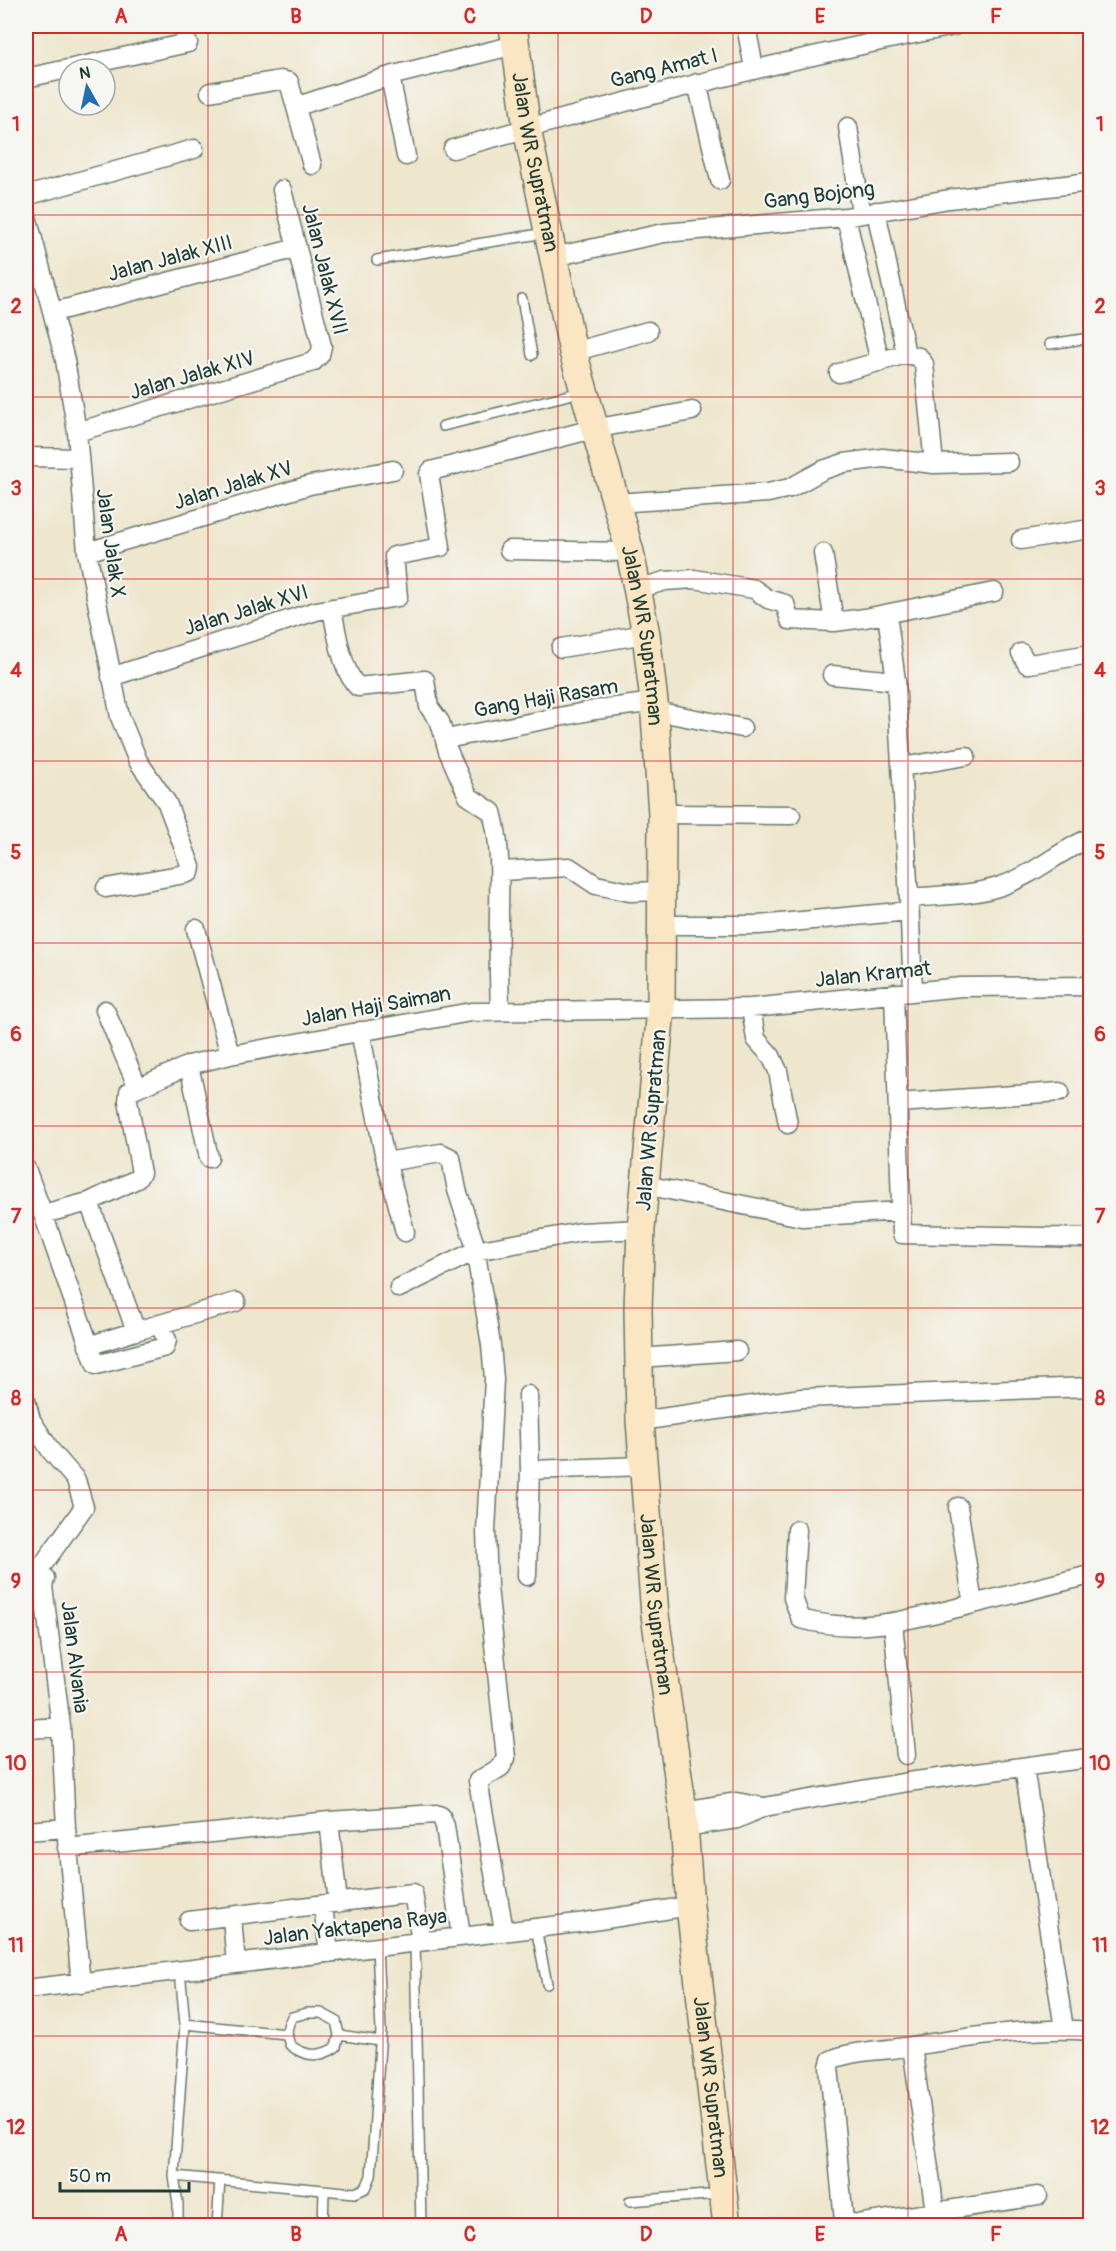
<svg xmlns="http://www.w3.org/2000/svg" width="1116" height="2251" viewBox="0 0 1116 2251" font-family="Pangolin,sans-serif">
  <rect width="100%" height="100%" fill="#f6f6f2"/>
  <filter id="ink" filterUnits="userSpaceOnUse"><feTurbulence type="fractalNoise" baseFrequency=".0167" numOctaves="2"/><feDisplacementMap in="SourceGraphic" scale="12" xChannelSelector="R" yChannelSelector="G"/><feConvolveMatrix kernelMatrix="1 2 1 2 8 2 1 2 1" color-interpolation-filters="sRGB"/></filter>
  <filter id="wash" filterUnits="userSpaceOnUse"><feTurbulence type="fractalNoise" baseFrequency=".008" numOctaves="4" result="noise"/><feDisplacementMap in="SourceGraphic" scale="24" xChannelSelector="R" yChannelSelector="G"/><feGaussianBlur stdDeviation="1.35" result="paint"/><feColorMatrix in="noise" values="0 0 0 0 0 0 0 0 0 0 0 0 0 0 0 0 0 1.4 0 .05"/><feComposite in="paint" operator="in"/></filter>
  <g filter="url(#wash)">
    <rect width="100%" height="100%" fill="#eee6cd"/>
  </g>
  <g filter="url(#ink)">
    <g fill="none" stroke-linecap="round" stroke-linejoin="round">
      <defs>
        <path id="lane" d="M377 260 546 233
          M522 299 532 355
          M1050 344 1090 338
          M443 426 581 392
          M536 1928 547 1984
          M415 1942 421 2226
          M307 2013H321L336 2021 339 2035 336 2047C320 2058 305 2057 290 2045 286 2034 286 2028 292 2017Z
          M185 2024 286 2034
          M339 2035 380 2041
          M174 2176 355 2193 366 2188 371 2176 381 2031 377 1947
          M630 2201 720 2194
          M178 2226V2204L174 2176 185 2024 180 1971
          M217 2226 220 2180
          M323 2226 324 2190"/>
        <path id="street" d="M746 26 754 68
          M390 76 406 156
          M26 78 188 43
          M697 83 720 180
          M210 92 280 80 289 82 312 165
          M298 106 390 76 515 45
          M848 127 861 213
          M453 149C619 102 785 59 954 26
          M26 196 194 149
          M876 211 906 354
          M26 213 65 360 77 432 87 552 120 717 138 761 167 803 191 867 190 872 185 874 106 888
          M846 217 880 362
          M553 257 664 233 846 217 949 199 1090 182
          M54 312 297 248
          M573 352 648 331
          M839 373 906 354 919 357 924 364 934 464
          M77 432 313 362 320 355 322 346 282 190
          M26 457 78 458
          M615 503 768 493 790 488 823 470 844 463 883 458 934 464 1009 462
          M1021 540 1090 529
          M509 550 630 552
          M87 552 310 485 393 470
          M823 553 834 622
          M637 589 665 581 694 579 754 589 768 599 785 604 790 620 834 622 865 618 994 592
          M332 608C336 630 342 672 358 687L425 680 429 707 440 722 448 751 468 796 492 812C502 848 499 881 499 918 498 949 499 980 500 1011
          M887 614 896 681
          M561 648 646 634
          M1021 653 1027 664H1030L1090 654
          M832 675 896 681 909 898
          M111 677 316 611 398 597 394 556 441 547 429 474 431 471 593 429 692 411
          M655 711 742 728
          M446 739 595 710 654 702
          M902 767 966 756
          M662 814 791 815
          M502 871 569 867 596 885 630 892 661 891
          M662 925H759L909 911
          M196 929 230 1055 471 1012 751 1008 961 987 1090 986
          M913 991 909 898C939 895 972 896 1001 886 1032 876 1059 851 1090 838
          M894 993 902 1234 1090 1238
          M751 1008 756 1039 771 1056 778 1071 788 1124
          M105 1010 138 1088
          M360 1031 383 1149 405 1232
          M189 1065 209 1158
          M898 1103 1060 1092
          M386 1162 441 1153 451 1158 457 1190 474 1242 491 1345 494 1379 486 1531 488 1587 506 1758 501 1767 478 1781 504 1931
          M26 1169 43 1214
          M645 1185 802 1217 902 1211
          M89 1202 136 1331 236 1302
          M399 1288 475 1251 581 1232 641 1229
          M159 1324 167 1340 165 1347 96 1365 43 1214 89 1202 137 1179 141 1173 128 1101 129 1092 189 1065 230 1055
          M88 1346 136 1331
          M639 1358 737 1351
          M26 1401 31 1420 51 1451 76 1480 84 1507 39 1570
          M640 1421 802 1398 1090 1387
          M530 1470 644 1466
          M958 1507 973 1604
          M797 1530 793 1598 801 1619C859 1635 912 1619 969 1605 1010 1595 1050 1585 1090 1575
          M26 1576 35 1569 45 1578 43 1586 61 1727 66 1828 81 1984
          M527 1576 530 1470 528 1395
          M893 1623 906 1755
          M26 1729 61 1727
          M1024 1767 1064 2029
          M683 1811 736 1802 764 1807
          M329 1821 338 1903
          M684 1827 737 1819 764 1807 908 1782 1090 1758
          M26 1831 66 1828
          M67 1848 329 1821 436 1814 441 1816 445 1826 461 1936
          M323 1906 329 1953
          M232 1918 236 1964
          M189 1921 413 1893 421 1941
          M26 1989 586 1922 690 1906
          M912 2046 935 2212
          M1038 2196 857 2224 844 2221 829 2067 831 2060C851 2051 877 2051 898 2048 956 2040 1035 2025 1090 2031"/>
        <g id="secondary">
          <path id="s1" d="M513 26 527 129 573 352 630 552 646 634 654 702 662 814 661 1008 641 1229 638 1308 640 1421 655 1615 683 1811 690 1906 727 2226"/>
        </g>
      </defs>
      <use href="#lane" stroke="#67786a" stroke-width="12"/>
      <use href="#street" stroke="#67786a" stroke-width="21"/>
      <use href="#secondary" stroke="#67786a" stroke-width="30"/>
      <use href="#lane" stroke="#fff" stroke-width="9"/>
      <use href="#street" stroke="#fff" stroke-width="18"/>
      <use href="#secondary" stroke="#fbe6c3" stroke-width="27"/>
    </g>
  </g>
  <path fill="none" stroke="#d62828" stroke-width="1.5" stroke-opacity="0.55" d="M208 26V2226M383 26V2226M558 26V2226M733 26V2226M908 26V2226M26 215H1090M26 397H1090M26 579H1090M26 761H1090M26 943H1090M26 1126H1090M26 1308H1090M26 1490H1090M26 1672H1090M26 1854H1090M26 2036H1090"/>
  <g text-anchor="middle" stroke-width="4.5" stroke-linejoin="round" paint-order="stroke">
    <g font-size="21" fill="#1f3d34" stroke="#f6f6f2">
      <text transform="translate(664 68) rotate(-14)" y="7">Gang Amat I</text>
      <text dy="7" stroke="none"><textPath href="#s1" startOffset="138">Jalan WR Supratman</textPath></text>
      <text transform="translate(819 195) rotate(-7)" y="7">Gang Bojong</text>
      <text transform="translate(170 258) rotate(-15)" y="7">Jalan Jalak XIII</text>
      <text transform="translate(325 269) rotate(76)" y="7">Jalan Jalak XVII</text>
      <text transform="translate(192 375) rotate(-16)" y="7">Jalan Jalak XIV</text>
      <text transform="translate(233 485) rotate(-17)" y="7">Jalan Jalak XV</text>
      <text transform="translate(111 543) rotate(82)" y="7">Jalan Jalak X</text>
      <text transform="translate(246 610) rotate(-17)" y="7">Jalan Jalak XVI</text>
      <text dy="7" stroke="none"><textPath href="#s1" startOffset="624">Jalan WR Supratman</textPath></text>
      <text transform="translate(546 698) rotate(-10)" y="7">Gang Haji Rasam</text>
      <text transform="translate(873 974) rotate(-6)" y="7">Jalan Kramat</text>
      <text transform="translate(376 1006) rotate(-10)" y="7">Jalan Haji Saiman</text>
      <text transform="translate(651 1120) rotate(-85)" y="7">Jalan WR Supratman</text>
      <text dy="7" stroke="none"><textPath href="#s1" startOffset="1596">Jalan WR Supratman</textPath></text>
      <text transform="translate(75 1657) rotate(83)" y="7">Jalan Alvania</text>
      <text transform="translate(355 1927) rotate(-7)" y="7">Jalan Yaktapena Raya</text>
      <text dy="7" stroke="none"><textPath href="#s1" startOffset="2082">Jalan WR Supratman</textPath></text>
    </g>
  </g>
  <rect width="1116" height="2251" fill="none" stroke="#f6f6f2" stroke-width="66"/>
  <g transform="translate(87 87) rotate(351)"><circle r="28" fill="#f6f6f2" stroke="#a0aca6" stroke-width="1.5"/>
  <path d="M0-4.5L10 22L0 15L-10 22Z" fill="#1f6fb2"/>
  <text y="-9" font-size="16" font-weight="bold" text-anchor="middle" fill="#1f3d34">N</text>
  </g>
  <path d="M60 2182v9h129v-9" fill="none" stroke="#1f3d34" stroke-width="3"/>
  <text x="69" y="2182" font-size="18" fill="#1f3d34" stroke="#f6f6f2" stroke-width="4.5" paint-order="stroke">50 m</text>
  <rect x="33" y="33" width="1050" height="2185" fill="none" stroke="#d62828" stroke-width="2"/>
  <g font-size="20" text-anchor="middle" font-weight="bold" fill="#d62828">
    <text x="121" y="23">A</text>
    <text x="296" y="23">B</text>
    <text x="470" y="23">C</text>
    <text x="646" y="23">D</text>
    <text x="820" y="23">E</text>
    <text x="996" y="23">F</text>
    <text x="16" y="131">1</text>
    <text x="1100" y="131">1</text>
    <text x="16" y="313">2</text>
    <text x="1100" y="313">2</text>
    <text x="16" y="495">3</text>
    <text x="1100" y="495">3</text>
    <text x="16" y="677">4</text>
    <text x="1100" y="677">4</text>
    <text x="16" y="859">5</text>
    <text x="1100" y="859">5</text>
    <text x="16" y="1041">6</text>
    <text x="1100" y="1041">6</text>
    <text x="16" y="1223">7</text>
    <text x="1100" y="1223">7</text>
    <text x="16" y="1405">8</text>
    <text x="1100" y="1405">8</text>
    <text x="16" y="1588">9</text>
    <text x="1100" y="1588">9</text>
    <text x="16" y="1770">10</text>
    <text x="1100" y="1770">10</text>
    <text x="16" y="1952">11</text>
    <text x="1100" y="1952">11</text>
    <text x="16" y="2134">12</text>
    <text x="1100" y="2134">12</text>
    <text x="121" y="2241">A</text>
    <text x="296" y="2241">B</text>
    <text x="470" y="2241">C</text>
    <text x="646" y="2241">D</text>
    <text x="820" y="2241">E</text>
    <text x="996" y="2241">F</text>
  </g>
</svg>
